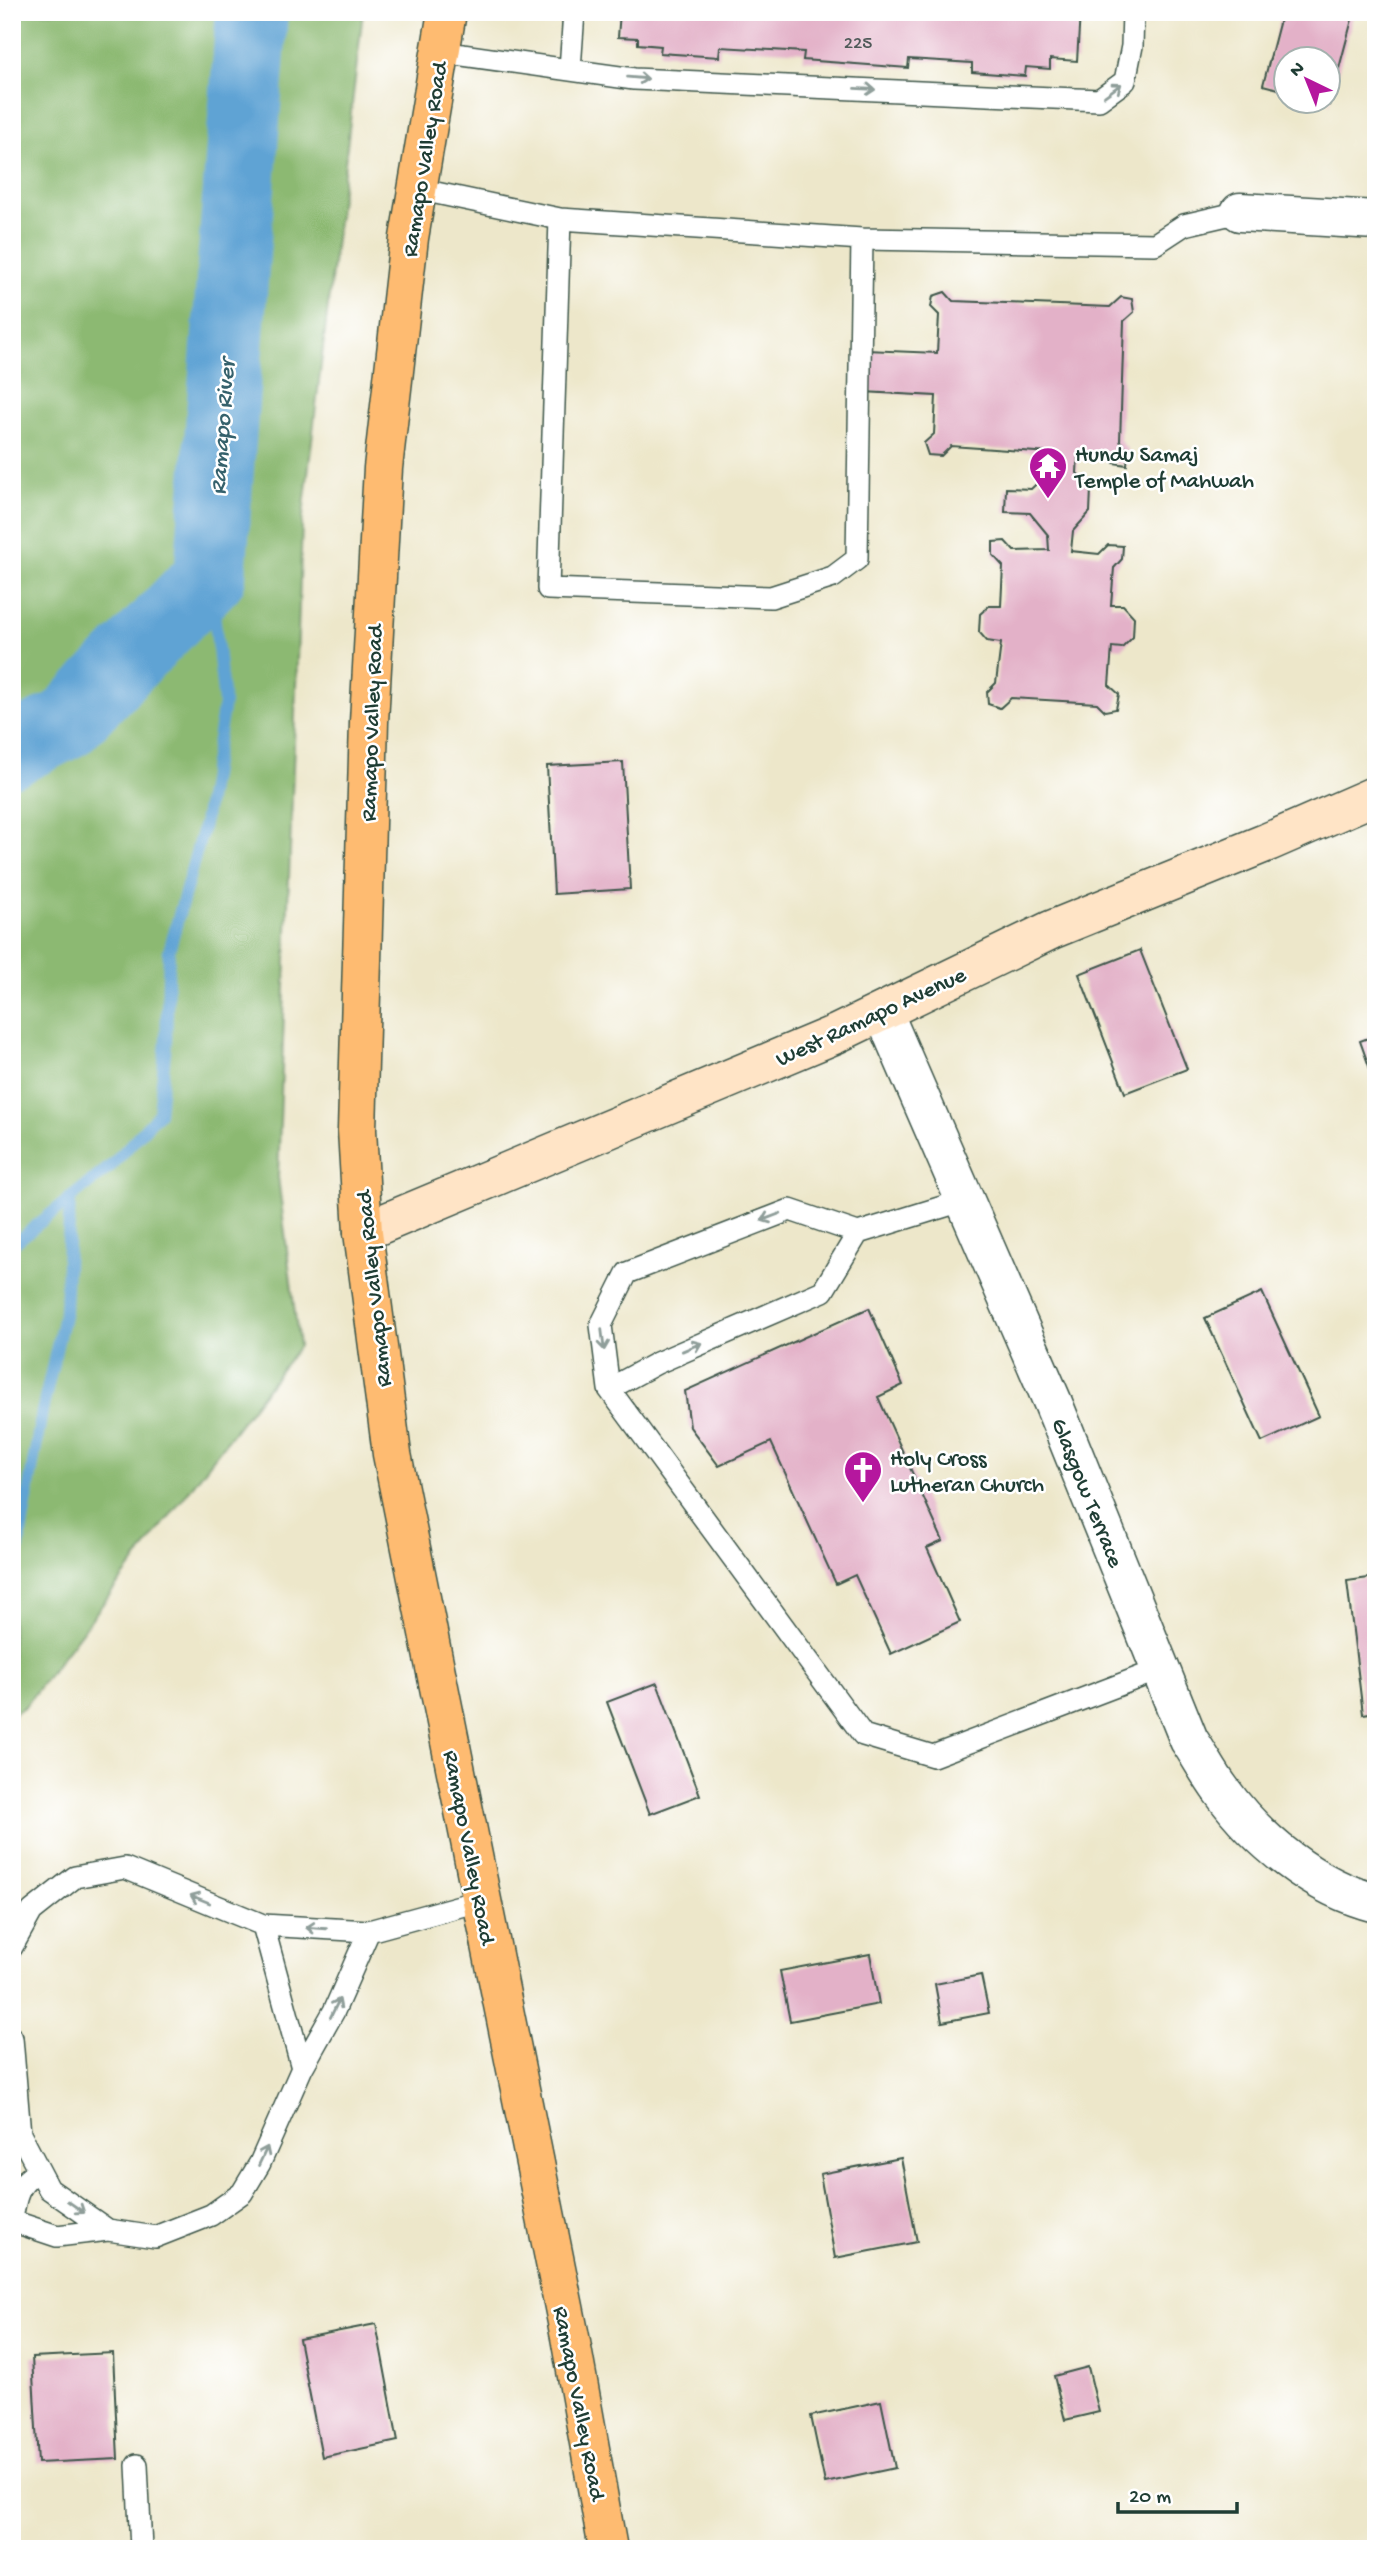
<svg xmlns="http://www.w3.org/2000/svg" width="1388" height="2561" viewBox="0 0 1388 2561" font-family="'Gochi Hand',sans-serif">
  <rect width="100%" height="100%" fill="#fff"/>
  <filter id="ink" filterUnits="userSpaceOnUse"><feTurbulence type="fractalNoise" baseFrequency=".0143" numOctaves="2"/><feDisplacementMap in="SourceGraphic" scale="14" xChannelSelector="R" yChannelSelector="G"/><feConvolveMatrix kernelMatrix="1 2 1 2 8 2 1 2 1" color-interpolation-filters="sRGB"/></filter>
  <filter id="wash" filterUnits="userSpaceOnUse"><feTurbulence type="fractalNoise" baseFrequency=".00686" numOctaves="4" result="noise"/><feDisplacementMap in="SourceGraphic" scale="28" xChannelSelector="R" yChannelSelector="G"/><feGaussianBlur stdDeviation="1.57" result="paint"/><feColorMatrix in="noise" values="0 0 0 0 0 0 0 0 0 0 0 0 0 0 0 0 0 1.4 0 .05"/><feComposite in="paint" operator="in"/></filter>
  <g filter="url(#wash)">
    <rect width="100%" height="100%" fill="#ede7ca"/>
    <path fill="#8cb972" stroke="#567b53" stroke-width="2" d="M12 12H363L302 524 278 1177 299 1346 25 1706 12 1715Z"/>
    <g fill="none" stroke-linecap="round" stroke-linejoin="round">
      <path stroke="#5ea3d4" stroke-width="12" d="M12 1245 112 1165 159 1113 166 1042 169 951 204 824 224 703 210 576
        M12 1586 42 1412 65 1311 70 1198"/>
      <path stroke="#5ea3d4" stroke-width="72" d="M12 751 67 723 210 576 252 12"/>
    </g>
    <g id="blocks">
      <path fill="#e3b1c8" d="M620 12H1080L1077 61 1050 59V69L1026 67 1025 76 972 72V63L909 59 908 68 803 60 804 52 720 47 719 57 660 53 661 46 638 44V38L618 37Z
        M1282 12H1354L1329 106 1328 60H1286V91L1263 85Z
        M945 292 953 301 1110 307 1121 297 1132 299 1134 312 1124 321 1120 441 1128 450 1127 465 1114 463 1105 454H1078L1077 473 1091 489 1090 512 1073 531 1071 551 1099 554 1108 545 1123 546 1122 559 1114 568 1111 605H1123L1134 617 1133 637 1122 648 1112 647 1109 685 1119 694 1116 709 1105 711 1097 703 1011 698 1000 708 988 704 987 692 996 683 1001 643 987 641 979 632 980 614 989 606H1001L1003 566 993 555V542L1005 541 1014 551 1049 550 1048 535 1030 513 1005 512 1006 488 1031 489 1048 473 1049 453 951 446 941 456 928 455 924 443 934 434 936 396 864 392 866 350 937 353 939 315 931 307 933 296Z
        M623 762 630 889 554 894 547 766Z
        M1140 950 1187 1069 1125 1093 1079 974Z
        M1376 1035V1083H1375L1360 1041Z
        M1262 1292 1319 1416 1262 1442 1205 1318Z
        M869 1308 903 1385 878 1397 943 1541 927 1548 960 1622 891 1654 855 1575 836 1584 771 1442 719 1466 690 1427 685 1391Z
        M1376 1577V1712L1363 1714 1347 1581Z
        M657 1683 700 1795 650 1814 607 1702Z
        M870 1954 879 2004 790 2021 780 1971Z
        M981 1975 989 2013 942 2022 935 1984Z
        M901 2158 917 2242 835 2258 820 2174Z
        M376 2324 398 2441 322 2457 299 2339Z
        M113 2353 118 2459 38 2463 32 2357Z
        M1088 2367 1099 2412 1065 2420 1054 2376Z
        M881 2401 895 2468 825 2483 811 2416Z"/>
    </g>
  </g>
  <g filter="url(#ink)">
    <use href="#blocks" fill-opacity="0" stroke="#3e564a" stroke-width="2"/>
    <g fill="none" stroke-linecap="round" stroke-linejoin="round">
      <defs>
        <path id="lane" d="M441 52 634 79 1099 100 1125 81 1132 46 1133 12
          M570 69 574 12
          M417 189 560 219 862 239 1155 244 1184 225 1240 212
          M560 219 548 589 771 597 833 577 857 559 862 239
          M965 1200 858 1233 790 1210 627 1273 601 1325 609 1389 863 1735 933 1756 1161 1669
          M609 1389 657 1363 823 1291 858 1233
          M263 1925 302 2068
          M12 1947 32 1911 75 1877 125 1868 263 1925 369 1931 482 1900
          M12 2038 20 2134 49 2189 108 2230 155 2237 211 2215 242 2193 260 2163 302 2068 334 2011 369 1931
          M12 2220C15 2198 18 2182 39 2171
          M12 2221 57 2236 108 2230
          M137 2465 141 2549"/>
        <path id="street" d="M1240 212 1376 220
          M883 1012 1053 1403 1189 1740C1200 1756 1209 1774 1221 1790 1257 1840 1315 1888 1376 1903"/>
        <path id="secondary" d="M363 1232 836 1034 1051 930 1268 842 1376 795"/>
        <path id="primary" d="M447 12 409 238 383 468 369 722 357 1130 363 1232 392 1454 570 2337 608 2549"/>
      </defs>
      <use href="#lane" stroke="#3e564a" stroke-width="24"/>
      <use href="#street" stroke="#3e564a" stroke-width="41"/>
      <use href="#secondary" stroke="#3e564a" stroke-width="41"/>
      <use href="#primary" stroke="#3e564a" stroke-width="41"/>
      <use href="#lane" stroke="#fff" stroke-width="21"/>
      <use href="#street" stroke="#fff" stroke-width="38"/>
      <use href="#secondary" stroke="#ffe4c6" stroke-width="38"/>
      <use href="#primary" stroke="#febb71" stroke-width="38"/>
    </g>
    <defs><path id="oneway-shaft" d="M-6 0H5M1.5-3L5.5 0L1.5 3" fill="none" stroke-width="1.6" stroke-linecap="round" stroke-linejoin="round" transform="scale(1.75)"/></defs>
    <g stroke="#8f9e9a">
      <use href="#oneway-shaft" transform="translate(638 78) rotate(5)"/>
      <use href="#oneway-shaft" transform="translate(865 89) rotate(3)"/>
      <use href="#oneway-shaft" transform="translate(1113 90) rotate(-36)"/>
      <use href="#oneway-shaft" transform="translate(771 1217) rotate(159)"/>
      <use href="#oneway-shaft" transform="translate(603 1340) rotate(83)"/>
      <use href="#oneway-shaft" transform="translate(692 1347) rotate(-23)"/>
      <use href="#oneway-shaft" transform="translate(200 1899) rotate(-158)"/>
      <use href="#oneway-shaft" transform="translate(316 1928) rotate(-176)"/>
      <use href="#oneway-shaft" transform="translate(335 2008) rotate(-64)"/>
      <use href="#oneway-shaft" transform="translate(263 2156) rotate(-65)"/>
      <use href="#oneway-shaft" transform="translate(76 2207) rotate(35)"/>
    </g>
  </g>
  <defs>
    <symbol id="temple-pin" viewBox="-11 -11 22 30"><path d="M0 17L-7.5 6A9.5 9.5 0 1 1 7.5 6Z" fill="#b5179e" stroke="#fff"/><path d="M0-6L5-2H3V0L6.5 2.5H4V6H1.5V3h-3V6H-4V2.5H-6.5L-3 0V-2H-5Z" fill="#fff"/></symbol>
    <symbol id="church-pin" viewBox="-11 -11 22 30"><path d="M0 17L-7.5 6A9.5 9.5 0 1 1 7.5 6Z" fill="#b5179e" stroke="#fff"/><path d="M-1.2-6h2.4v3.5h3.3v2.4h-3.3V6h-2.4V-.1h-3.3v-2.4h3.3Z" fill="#fff"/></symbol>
  </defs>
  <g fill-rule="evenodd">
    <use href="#temple-pin" x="1026" y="444" width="44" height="60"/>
    <use href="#church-pin" x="841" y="1448" width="44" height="60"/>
  </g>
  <g text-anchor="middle" stroke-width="5" stroke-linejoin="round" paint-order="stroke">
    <g font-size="19" fill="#505a59">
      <text x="858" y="48">225</text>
    </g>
    <g font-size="23" fill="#1f3d34" stroke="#fff">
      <text transform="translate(423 159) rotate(-81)" y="8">Ramapo Valley Road</text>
      <text transform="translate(370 723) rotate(-88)" y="8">Ramapo Valley Road</text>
      <text transform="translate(870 1015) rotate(-25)" y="8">West Ramapo Avenue</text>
      <text transform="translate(372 1289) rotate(-96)" y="8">Ramapo Valley Road</text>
      <text transform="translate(1089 1492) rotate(68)" y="8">Glasgow Terrace</text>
      <text transform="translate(471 1847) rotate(79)" y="8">Ramapo Valley Road</text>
      <text transform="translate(581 2403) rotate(79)" y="8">Ramapo Valley Road</text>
    </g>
    <g font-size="23" fill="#1f3d34" stroke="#fff" text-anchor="start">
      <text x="1075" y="461">Hundu Samaj<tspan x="1075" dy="26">Temple of Mahwah</tspan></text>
      <text x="890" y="1465">Holy Cross<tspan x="890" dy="26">Lutheran Church</tspan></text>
    </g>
    <g font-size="24" font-style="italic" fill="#35616c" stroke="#fff">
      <text transform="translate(221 427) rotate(-86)" y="8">Ramapo River</text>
    </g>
  </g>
  <rect width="1388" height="2561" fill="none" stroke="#fff" stroke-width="42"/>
  <g transform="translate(1307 80) rotate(317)"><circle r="33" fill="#ffffff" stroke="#a5b1ae" stroke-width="2"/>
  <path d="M0-5L12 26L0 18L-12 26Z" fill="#b5179e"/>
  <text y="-10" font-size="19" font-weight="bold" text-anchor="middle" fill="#1f3d34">N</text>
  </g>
  <path d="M1118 2502v10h119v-10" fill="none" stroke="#1f3d34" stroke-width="3.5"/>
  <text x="1129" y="2502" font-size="21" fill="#1f3d34" stroke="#ffffff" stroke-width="5" paint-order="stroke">20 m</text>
</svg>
